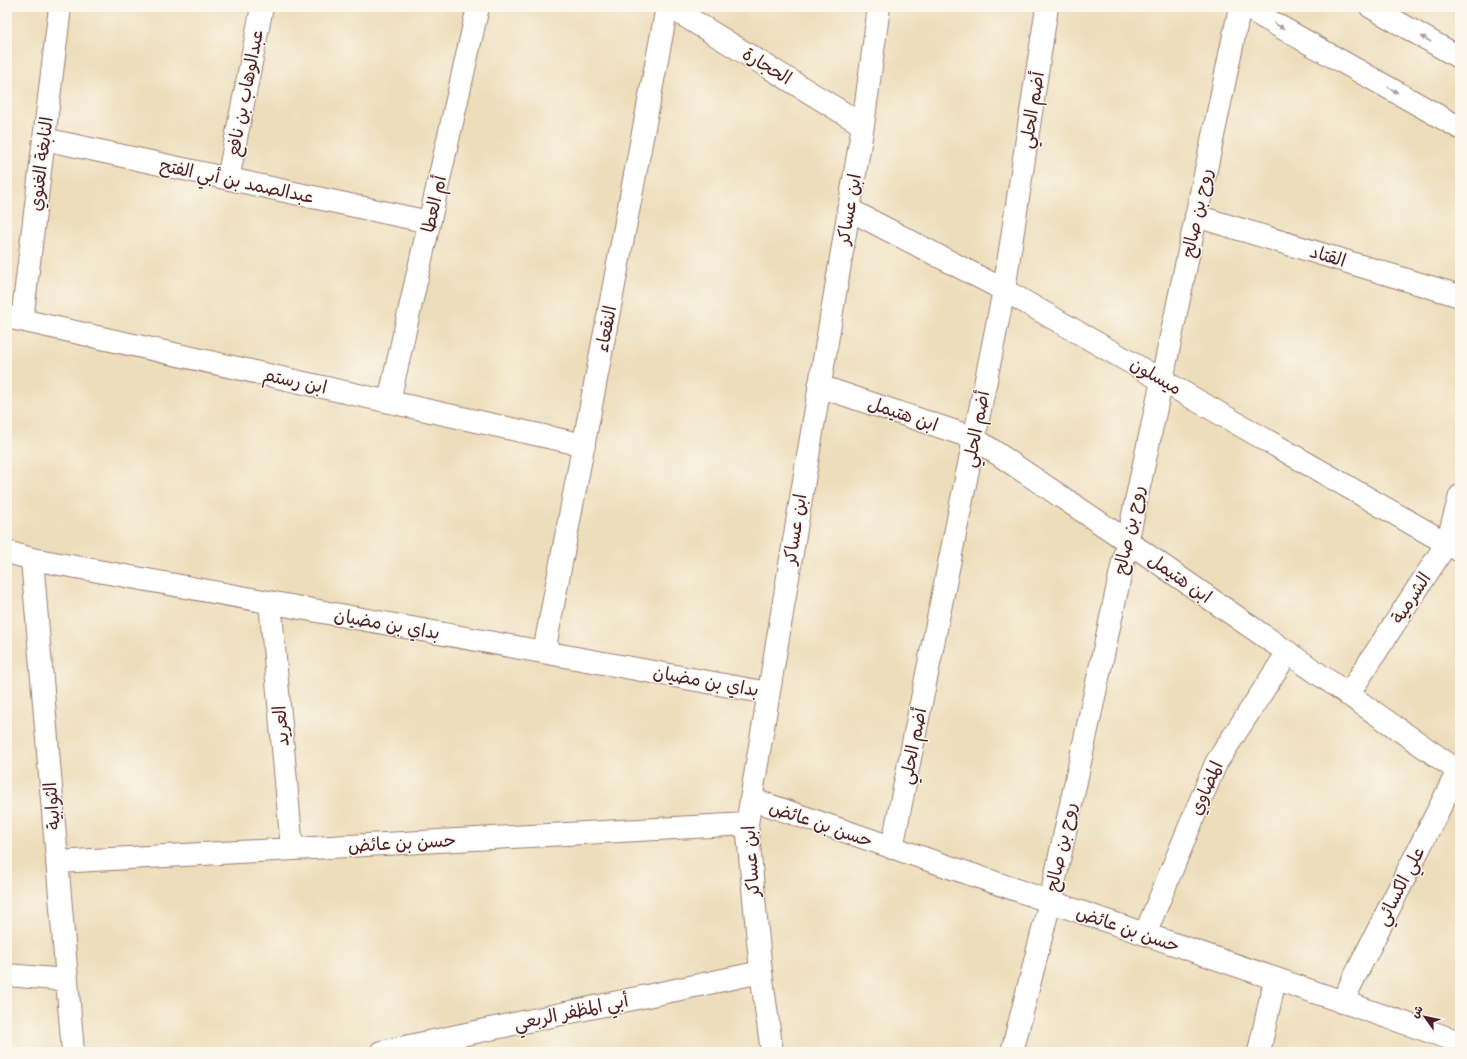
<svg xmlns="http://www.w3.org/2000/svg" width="1467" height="1059" viewBox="0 0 1467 1059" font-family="'Indie Flower','Playpen Sans Arabic',sans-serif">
  <rect width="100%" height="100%" fill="#fbf7ec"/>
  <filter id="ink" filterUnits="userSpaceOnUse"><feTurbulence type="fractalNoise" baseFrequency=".025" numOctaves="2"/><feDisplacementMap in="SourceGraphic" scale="8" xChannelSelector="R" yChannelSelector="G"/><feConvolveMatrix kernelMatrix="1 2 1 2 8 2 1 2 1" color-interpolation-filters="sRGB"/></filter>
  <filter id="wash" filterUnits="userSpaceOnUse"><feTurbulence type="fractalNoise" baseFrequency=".012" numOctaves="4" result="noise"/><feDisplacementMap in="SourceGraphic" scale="16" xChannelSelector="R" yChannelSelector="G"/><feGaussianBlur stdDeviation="0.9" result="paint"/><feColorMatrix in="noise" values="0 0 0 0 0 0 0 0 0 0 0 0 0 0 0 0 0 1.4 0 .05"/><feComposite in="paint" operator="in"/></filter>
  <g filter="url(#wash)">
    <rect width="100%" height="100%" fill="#eddebb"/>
  </g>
  <g filter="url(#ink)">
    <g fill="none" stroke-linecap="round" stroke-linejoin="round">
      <defs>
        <path id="minor" d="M670 7 863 125
          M44 139 429 222
          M228 179 262 7
          M848 209 1004 290 1460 551
          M1196 216 1460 296
          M7 317 584 445
          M22 320 60 7
          M819 386 974 438 1127 541 1460 772
          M389 401 478 7
          M7 552 32 559 768 693
          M32 559 73 1052
          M270 602 292 849
          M544 652 667 7
          M1348 695 1447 543 1460 496
          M751 799 1460 1042
          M892 848 1004 290 1047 7
          M57 862 747 824
          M1145 934 1216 763 1288 652
          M7 975 67 980
          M1342 1002 1458 771
          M381 1052 761 972
          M772 1052 761 972 747 824 863 125 879 7
          M1012 1052 1050 902 1162 380 1240 7
          M1259 1052 1275 979"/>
        <path id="secondary" d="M1245 7 1460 128
          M1371 7 1460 58"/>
      </defs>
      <use href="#minor" stroke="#9c7e73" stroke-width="24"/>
      <use href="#secondary" stroke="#9c7e73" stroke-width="24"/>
      <use href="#minor" stroke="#fff" stroke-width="22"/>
      <use href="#secondary" stroke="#fff" stroke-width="22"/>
    </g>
    <defs><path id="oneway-solid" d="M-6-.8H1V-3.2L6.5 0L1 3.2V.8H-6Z"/></defs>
    <g fill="#ae9aa0">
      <use href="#oneway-solid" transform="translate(1279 26) rotate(30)"/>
      <use href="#oneway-solid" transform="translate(1426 39) rotate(-150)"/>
      <use href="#oneway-solid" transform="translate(1393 90) rotate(30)"/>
    </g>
  </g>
  <g text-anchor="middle" stroke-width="3" stroke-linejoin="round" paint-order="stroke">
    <g font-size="18" fill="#4a1f2b" stroke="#fbf7ec">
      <text transform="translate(767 66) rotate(31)" y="6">الحجارة</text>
      <text transform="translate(245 93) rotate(-79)" y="6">عبدالوهاب بن نافع</text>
      <text transform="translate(1032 110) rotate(-81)" y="6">أضم الحلي</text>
      <text transform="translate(41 164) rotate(-83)" y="6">النابغة الغنوي</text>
      <text transform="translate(237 181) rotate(12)" y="6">عبدالصمد بن أبي الفتح</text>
      <text transform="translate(434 204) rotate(-77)" y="6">أم العطا</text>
      <text transform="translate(849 209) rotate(-80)" y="6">ابن عساكر</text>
      <text transform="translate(1197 213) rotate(-78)" y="6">روح بن صالح</text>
      <text transform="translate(1328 256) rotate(17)" y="6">القتاد</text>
      <text transform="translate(606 329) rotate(-79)" y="6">النقعاء</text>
      <text transform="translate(1156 376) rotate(30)" y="6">ميسلون</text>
      <text transform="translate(295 381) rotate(12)" y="6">ابن رستم</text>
      <text transform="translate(903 414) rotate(19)" y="6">ابن هتيمل</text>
      <text transform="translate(976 429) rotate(-79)" y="6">أضم الحلي</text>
      <text transform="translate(795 529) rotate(-81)" y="6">ابن عساكر</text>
      <text transform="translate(1129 530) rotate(-78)" y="6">روح بن صالح</text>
      <text transform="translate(1180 578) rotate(35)" y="6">ابن هتيمل</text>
      <text transform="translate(1411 598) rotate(-57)" y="6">الشرمية</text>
      <text transform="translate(387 624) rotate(10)" y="6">بداي بن مضيان</text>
      <text transform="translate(706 681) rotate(10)" y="6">بداي بن مضيان</text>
      <text transform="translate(281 726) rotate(-95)" y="6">العريد</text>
      <text transform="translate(913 746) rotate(-79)" y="6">أضم الحلي</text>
      <text transform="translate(1206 788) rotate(-66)" y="6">المضاوي</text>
      <text transform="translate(52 806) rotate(-95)" y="6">الثوابية</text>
      <text transform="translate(821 824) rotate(19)" y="6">حسن بن عائض</text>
      <text transform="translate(402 843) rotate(-3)" y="6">حسن بن عائض</text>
      <text transform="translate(1061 847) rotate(-78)" y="6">روح بن صالح</text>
      <text transform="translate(751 861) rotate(-94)" y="6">ابن عساكر</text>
      <text transform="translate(1400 886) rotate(-63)" y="6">علي الكسائي</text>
      <text transform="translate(1128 929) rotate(19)" y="6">حسن بن عائض</text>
      <text transform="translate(571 1012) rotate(-12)" y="6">أبي المظفر الربعي</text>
    </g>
  </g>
  <rect width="1467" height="1059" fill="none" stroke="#fbf7ec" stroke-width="24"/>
  <g transform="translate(1425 1017) rotate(303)" stroke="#fbf7ec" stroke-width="3" paint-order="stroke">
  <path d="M0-3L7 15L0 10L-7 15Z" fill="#4a1f2b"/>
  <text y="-6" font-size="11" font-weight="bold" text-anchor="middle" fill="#4a1f2b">ش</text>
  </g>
</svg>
